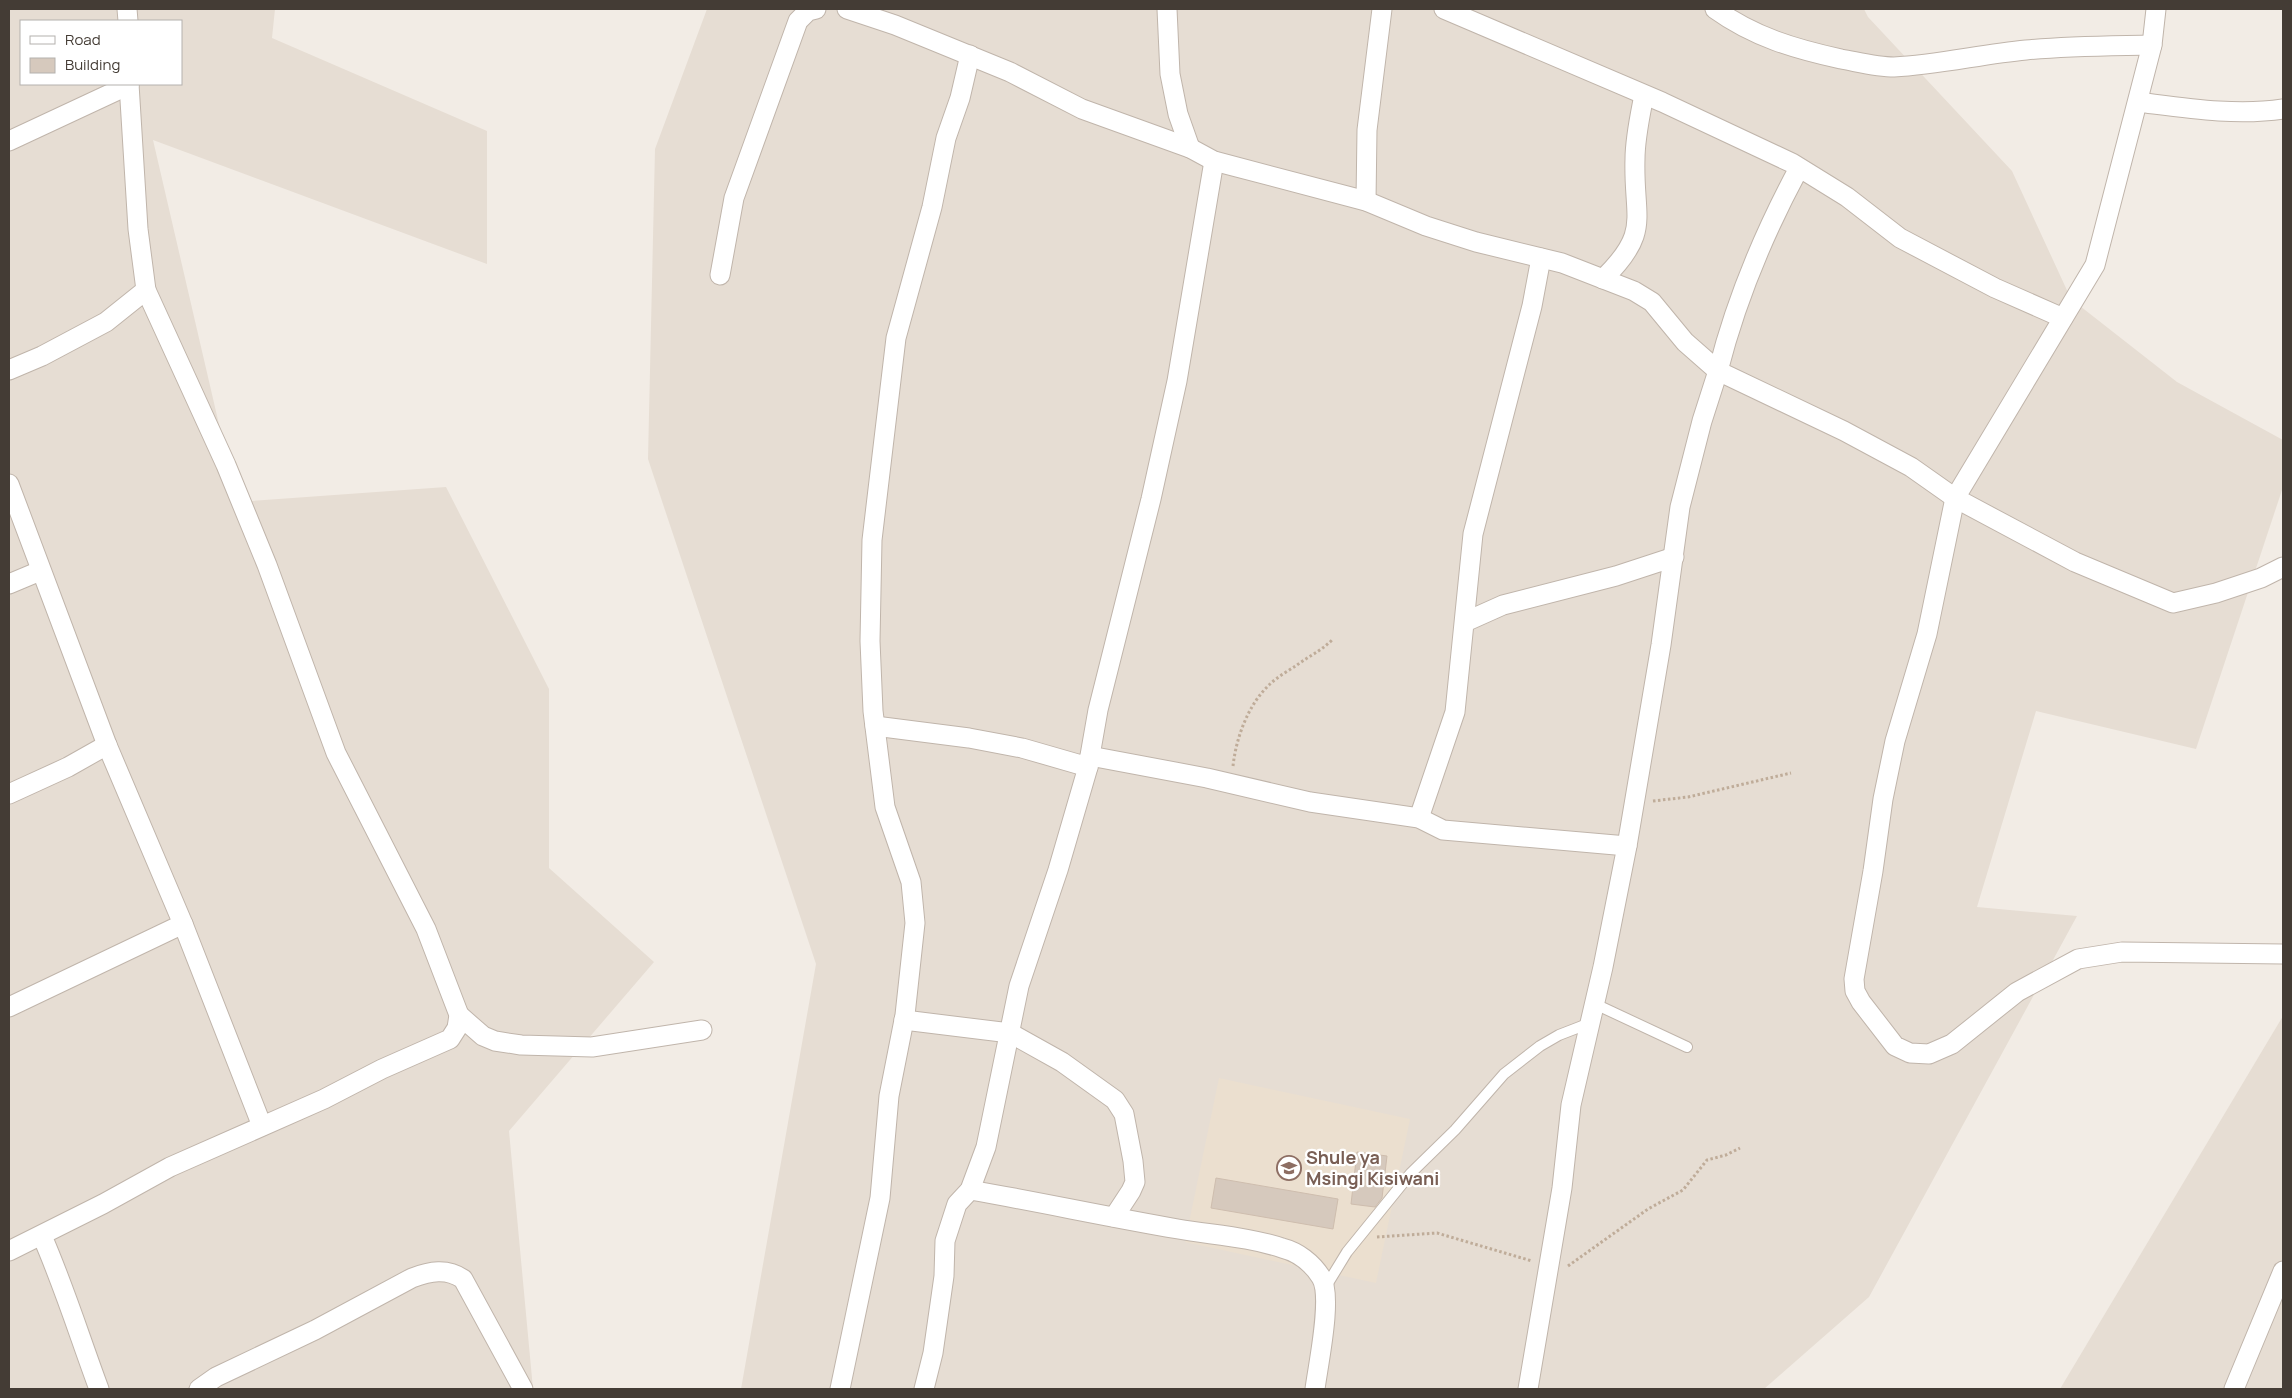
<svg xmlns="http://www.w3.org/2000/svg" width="2292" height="1398" font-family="Manrope,sans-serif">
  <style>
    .residential { fill: #e6ddd3; fill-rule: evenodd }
    .education { fill: #ebdfcf }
    .building { fill: #d6c9bd; stroke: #cebdae }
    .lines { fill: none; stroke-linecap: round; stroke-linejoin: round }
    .service-casing { stroke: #c0b5ab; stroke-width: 12 }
    .minor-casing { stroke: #c0b5ab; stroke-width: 21 }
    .path { stroke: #bfac99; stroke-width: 3; stroke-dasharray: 2.5 2.5; stroke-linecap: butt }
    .service { stroke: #fff; stroke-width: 10 }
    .minor { stroke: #fff; stroke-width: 19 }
    .labels { text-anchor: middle; stroke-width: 4.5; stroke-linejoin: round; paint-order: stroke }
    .education-label { font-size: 18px; font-weight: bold; fill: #785e54; stroke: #fff; text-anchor: start }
  </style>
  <rect width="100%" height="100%" fill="#f2ece5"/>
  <g class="residential">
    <path d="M9 9H275L272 38 487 131V264L153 140 237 502 446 487 549 689V868L654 962 509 1131 533 1389H9ZM21 21H181V84H21Z"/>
    <polygon points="707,9 1864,9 1868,17 2012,171 2071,299 2177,382 2283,440 2283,487 2196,749 2036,711 1977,907 2077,916 1869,1297 1764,1389 741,1389 816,964 648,459 655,149"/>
    <polygon points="2283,1016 2283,1389 2060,1389"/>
  </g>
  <polygon class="education" points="1219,1078 1410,1119 1376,1283 1185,1242"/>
  <g class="building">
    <polygon points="1357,1152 1387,1156 1382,1198 1375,1207 1351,1204"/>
    <polygon points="1216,1178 1338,1199 1333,1229 1211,1208"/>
  </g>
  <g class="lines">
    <defs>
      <g id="service">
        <polyline points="1595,1004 1687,1047"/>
        <polyline points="1325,1288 1347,1252 1411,1173 1455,1130 1504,1074 1540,1046 1559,1035 1590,1023"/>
      </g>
      <g id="minor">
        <polyline points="127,9 128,21"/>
        <polyline points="847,9 895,25 1010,72 1082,109 1190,148 1214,161 1366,201 1426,226 1476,242 1562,263 1634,291 1652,302 1685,342 1718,371 1702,421 1680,507 1661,645 1627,846 1603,967 1571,1105 1562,1188 1528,1389"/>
        <polyline points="1167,9 1170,74 1178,114 1190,148"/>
        <polyline points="1444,9 1662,102 1792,163 1847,197 1900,238 1995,288 2063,318"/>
        <path d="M1715 9C1754 37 1795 49 1841 59 1858 62 1877 67 1894 67 1938 65 1982 54 2026 50 2068 46 2110 46 2152 45"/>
        <polyline points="2156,9 2152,45 2095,265 1955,498 1927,634 1895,741 1883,799 1873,871 1854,979 1855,991 1861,1002 1895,1046 1910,1053 1929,1054 1952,1044 2017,992 2078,959 2122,952 2283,954"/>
        <path d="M2138 102C2186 108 2235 116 2283 109"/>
        <polyline points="9,141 129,85"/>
        <path d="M1799 168C1764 233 1736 300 1718 371L1844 431 1911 467 1955 498 2075 562 2173 603 2216 593 2261 578 2283 567"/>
        <polyline points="1366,201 1367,130 1382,9"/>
        <polyline points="720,275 734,198 798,21 808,11 816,9"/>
        <path d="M1603 279C1652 231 1633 219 1635 159 1635 138 1640 116 1644 95"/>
        <polyline points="9,370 42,356 106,322 146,290"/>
        <polyline points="9,484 107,745 183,924 262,1126"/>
        <polyline points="9,584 40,571"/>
        <polyline points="1465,622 1503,605 1616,576 1674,557"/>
        <polyline points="875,726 969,738 1022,748 1088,767"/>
        <polyline points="1090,756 1207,778 1310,802 1419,818 1443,830 1627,846"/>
        <polyline points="9,794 68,767 107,745"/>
        <polyline points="1419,818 1455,712 1473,534 1532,306 1541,258"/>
        <polyline points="9,1007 183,924"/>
        <polyline points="459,1015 483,1036 495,1041 521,1045 592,1047 702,1030"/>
        <polyline points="904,1020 1010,1033 1062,1062 1115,1100 1124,1114 1133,1161 1135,1182 1131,1191 1114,1217"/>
        <path d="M970 1190C1039 1202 1108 1217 1178 1229 1213 1235 1249 1237 1282 1248 1298 1252 1312 1263 1321 1277 1333 1296 1318 1365 1315 1389"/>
        <path d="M42 1236C64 1286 80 1338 99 1389"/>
        <polyline points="9,1251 103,1204 170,1167 324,1099 382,1069 450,1039 457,1028 459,1015 426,929 336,753 267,565 226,465 146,290 138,229 129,84"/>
        <path d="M199 1389 216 1377 315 1330 412 1278C430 1271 447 1268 463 1279L523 1389"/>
        <polyline points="840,1389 880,1198 889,1096 905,1015 915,923 911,882 885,807 873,711 870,641 872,540 896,338 932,207 946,138 960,98 970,55"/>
        <polyline points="924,1389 933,1353 944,1276 945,1241 957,1204 970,1190 986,1147 1019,986 1058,870 1088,767 1098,710 1151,499 1177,381 1214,161"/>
        <polyline points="2234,1389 2283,1271"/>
      </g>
    </defs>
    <use href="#service" class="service-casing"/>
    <use href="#minor" class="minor-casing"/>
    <g class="path">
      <path d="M1233 766C1236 738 1248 705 1269 685 1277 677 1288 671 1297 665 1309 656 1321 651 1332 640"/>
      <polyline points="1653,801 1688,797 1791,773"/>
      <polyline points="1377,1237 1437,1233 1532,1261"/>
      <polyline points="1568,1266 1648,1209 1683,1190 1707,1160 1726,1155 1740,1148"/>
    </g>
    <use href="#service" class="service"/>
    <use href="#minor" class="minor"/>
  </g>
  <defs>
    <symbol id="school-ring" viewBox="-11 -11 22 22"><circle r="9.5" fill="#fff" stroke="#8d6e63" stroke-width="1.5"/><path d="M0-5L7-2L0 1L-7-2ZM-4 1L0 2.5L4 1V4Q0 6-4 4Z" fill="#8d6e63"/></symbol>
  </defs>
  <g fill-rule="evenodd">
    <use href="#school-ring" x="1275" y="1154" width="28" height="28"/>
  </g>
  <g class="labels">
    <g class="education-label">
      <text x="1306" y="1164">Shule ya<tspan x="1306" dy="21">Msingi Kisiwani</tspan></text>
    </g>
  </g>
  <rect width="2292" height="1398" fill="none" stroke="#443c35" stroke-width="20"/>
  <rect x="20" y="20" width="162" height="65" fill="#ffffff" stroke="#b4b1ae"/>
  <rect x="30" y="36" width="25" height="8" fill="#ffffff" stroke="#b4b1ae"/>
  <text x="65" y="45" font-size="15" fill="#443c35">Road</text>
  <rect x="30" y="58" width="25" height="15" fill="#d6c9bd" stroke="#b4b1ae"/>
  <text x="65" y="70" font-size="15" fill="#443c35">Building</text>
</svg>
